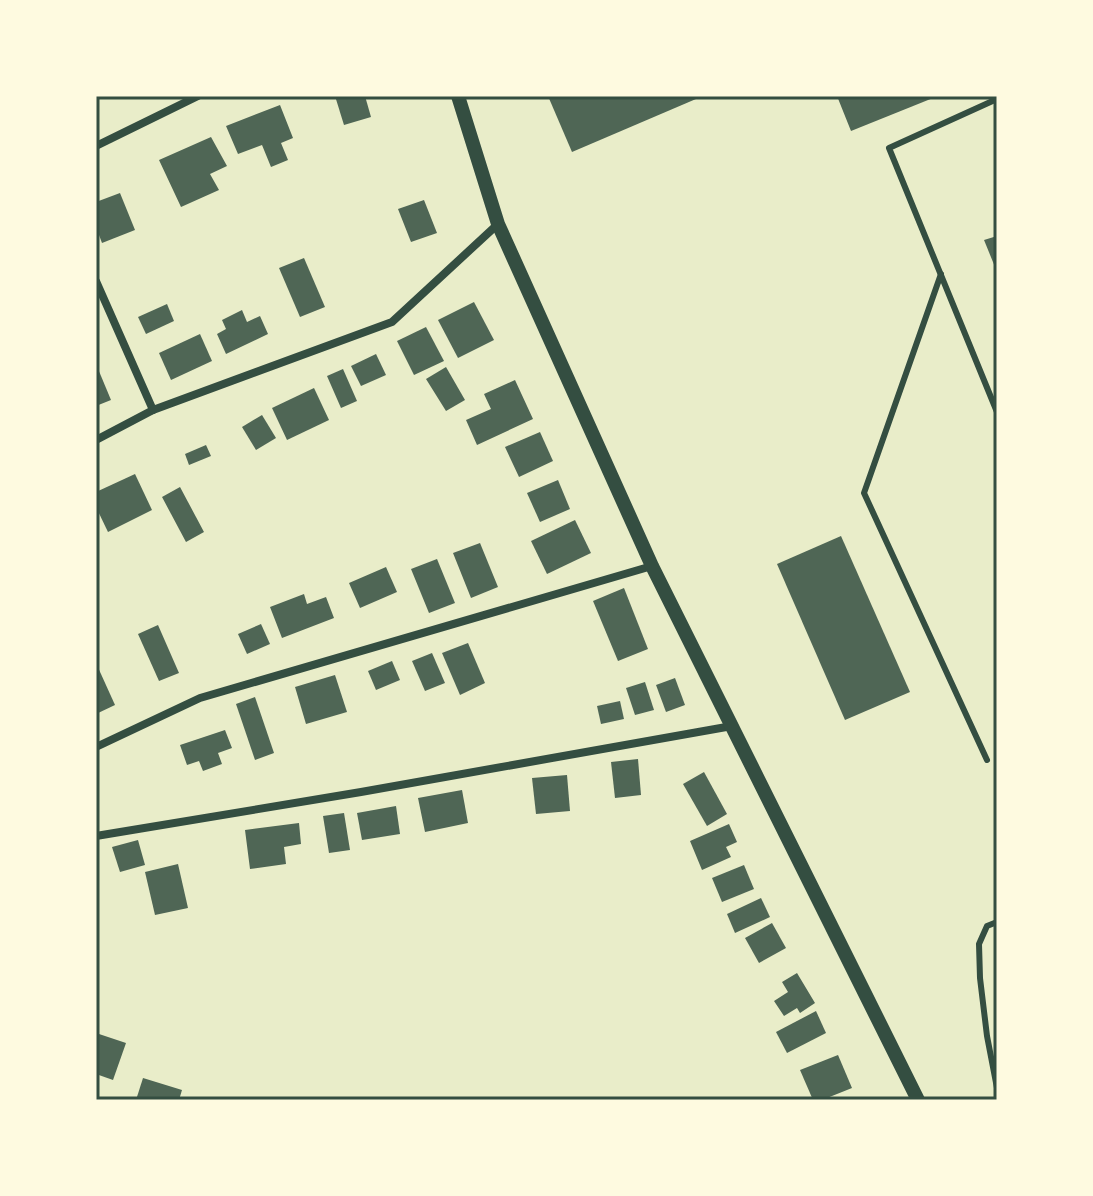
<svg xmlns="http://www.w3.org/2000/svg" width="1093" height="1196" font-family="'IBM Plex Sans',sans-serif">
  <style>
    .building { fill: #4f6655 }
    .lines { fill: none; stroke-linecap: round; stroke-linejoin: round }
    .service { stroke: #344e41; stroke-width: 6 }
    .minor { stroke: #344e41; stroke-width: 8 }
    .tertiary { stroke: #344e41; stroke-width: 14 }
    .neatline { fill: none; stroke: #344e41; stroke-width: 3 }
  </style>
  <rect width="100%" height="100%" fill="#e9edc9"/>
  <g class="building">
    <polygon points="335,96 365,96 371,117 344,125"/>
    <polygon points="548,96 703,96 572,152"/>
    <polygon points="837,96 938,96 851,131"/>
    <polygon points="280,105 293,138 281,143 288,160 271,167 262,145 238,154 226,126"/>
    <polygon points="211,137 227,166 210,174 219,190 181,207 159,160"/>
    <polygon points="120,193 135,230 102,243 96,227 96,202"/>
    <polygon points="424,200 437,233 411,242 398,209"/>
    <polygon points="997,236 997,272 984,240"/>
    <polygon points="304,258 325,307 300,317 279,268"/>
    <polygon points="474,302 494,340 458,358 438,320"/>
    <polygon points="167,304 174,321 146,334 138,317"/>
    <polygon points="242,310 247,322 260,316 268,334 226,354 217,334 226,329 222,320"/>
    <polygon points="426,327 444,361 414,375 397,341"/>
    <polygon points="200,334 212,361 171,380 159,353"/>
    <polygon points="376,354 386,375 361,386 351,366"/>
    <polygon points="96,364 111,400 96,406"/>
    <polygon points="446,367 465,400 446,411 426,379"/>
    <polygon points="343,369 357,401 341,408 327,376"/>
    <polygon points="515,380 533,419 477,445 466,420 491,409 484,394"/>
    <polygon points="314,388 329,420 287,440 272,408"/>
    <polygon points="262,415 276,438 256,450 242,427"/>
    <polygon points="540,432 553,461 519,477 505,447"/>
    <polygon points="206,445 211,456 189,465 185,454"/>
    <polygon points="135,474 152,510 108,532 96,507 96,492"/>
    <polygon points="558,480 570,509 540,522 527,493"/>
    <polygon points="180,487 204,532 186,542 162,497"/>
    <polygon points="575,520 591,553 547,574 531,541"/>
    <polygon points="841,536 910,692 845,720 777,564"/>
    <polygon points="480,543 498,587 471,598 453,553"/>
    <polygon points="437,559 455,603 429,613 411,569"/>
    <polygon points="386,567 397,592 360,608 349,583"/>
    <polygon points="624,588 648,649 618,661 593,601"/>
    <polygon points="304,594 307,604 326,597 334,618 282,638 270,607"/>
    <polygon points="261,624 270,644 247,654 238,634"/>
    <polygon points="158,625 179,673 159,681 138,634"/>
    <polygon points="468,643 485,683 460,695 442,653"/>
    <polygon points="432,653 445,683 425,691 412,661"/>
    <polygon points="392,661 400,680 376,690 368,671"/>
    <polygon points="96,663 115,705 96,714"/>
    <polygon points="335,675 347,712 306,724 295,687"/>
    <polygon points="675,678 685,705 666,712 656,685"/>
    <polygon points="645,682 654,710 635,715 626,688"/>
    <polygon points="255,697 274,753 255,760 236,704"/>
    <polygon points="620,701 624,719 601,724 597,706"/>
    <polygon points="225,730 232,748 218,753 222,764 203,771 199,761 187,765 180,745"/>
    <polygon points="638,759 641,795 615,798 611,762"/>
    <polygon points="704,772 727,814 707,826 683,784"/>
    <polygon points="567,775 570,811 536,814 532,778"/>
    <polygon points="462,790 468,823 425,832 418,798"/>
    <polygon points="396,806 400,834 362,840 357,813"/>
    <polygon points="344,813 350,850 329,853 323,816"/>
    <polygon points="299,823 301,844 284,847 286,864 250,869 245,830"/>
    <polygon points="729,824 737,842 726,847 731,857 702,870 690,841"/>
    <polygon points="138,840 145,865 120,872 112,847"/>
    <polygon points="178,864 188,908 155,915 145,872"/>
    <polygon points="744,865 754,889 722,902 712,878"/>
    <polygon points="761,898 770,917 735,933 727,914"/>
    <polygon points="772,923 786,948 759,963 745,938"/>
    <polygon points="797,973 815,1003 800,1013 797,1008 784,1016 774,1001 788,992 782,982"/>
    <polygon points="816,1011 826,1033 787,1053 776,1032"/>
    <polygon points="96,1033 126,1043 113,1080 96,1074"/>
    <polygon points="838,1055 852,1088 822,1100 813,1100 800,1070"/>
    <polygon points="143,1078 182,1090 179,1100 136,1100"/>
  </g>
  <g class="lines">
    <g class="service">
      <polyline points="997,99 889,148 997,412"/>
      <polyline points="941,274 864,493 987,760"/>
      <polyline points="997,922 987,926 979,944 980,978 987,1036 997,1088"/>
    </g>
    <g class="minor">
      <polyline points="96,146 198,96"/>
      <polyline points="96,281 153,410"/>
      <polyline points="96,440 153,410 392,322 498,224"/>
      <polyline points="96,747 200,698 652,566"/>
      <polyline points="96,836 361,792 732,726"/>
    </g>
    <polyline class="tertiary" points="458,96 498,224 652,566 918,1100"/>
  </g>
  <rect width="1093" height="1196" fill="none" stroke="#fefae0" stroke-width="196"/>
  <rect x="98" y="98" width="897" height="1000" class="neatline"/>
</svg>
